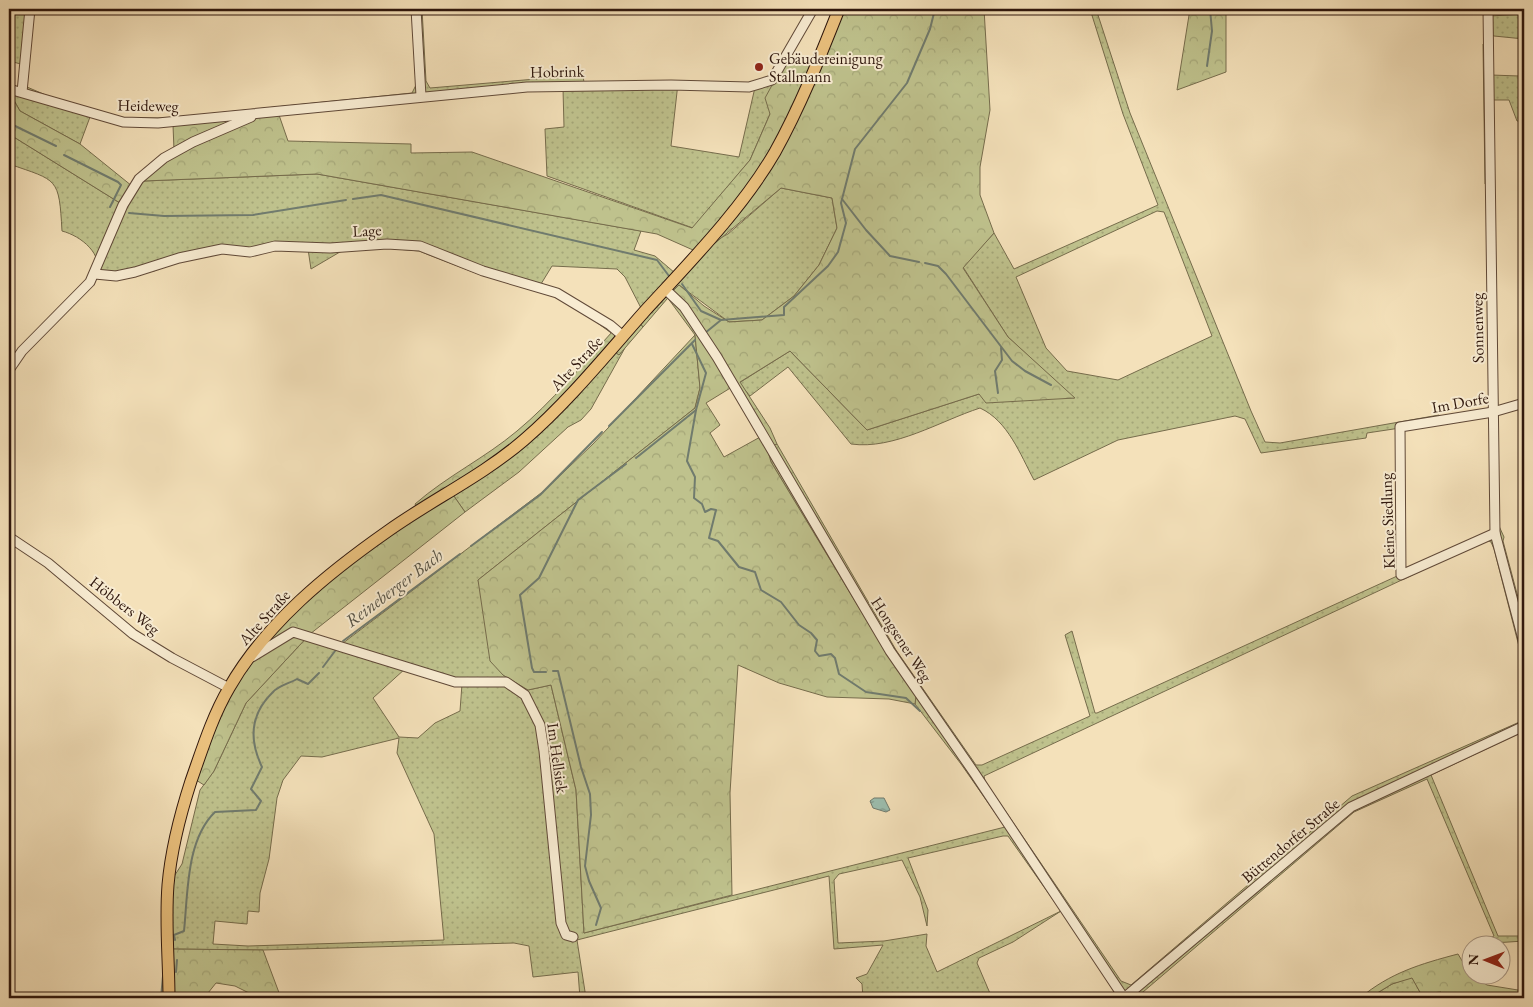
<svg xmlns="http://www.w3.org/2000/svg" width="1533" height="1007" font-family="'EB Garamond',serif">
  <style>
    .grass { fill: url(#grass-dots); stroke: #766c4c; fill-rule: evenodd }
    .forest { fill: url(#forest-crowns); stroke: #766c4c; fill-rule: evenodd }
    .water { fill: url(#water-ripples); stroke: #707b6e }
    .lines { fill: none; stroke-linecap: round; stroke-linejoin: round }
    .stream { stroke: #707b6e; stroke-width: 2 }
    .minor-casing { stroke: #604938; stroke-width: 11 }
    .major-casing { stroke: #2e160c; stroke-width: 13 }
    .minor { stroke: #f8ecd2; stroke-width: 9 }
    .major { stroke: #eac07d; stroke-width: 11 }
    .poi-dot { fill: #8f2418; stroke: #f8ecd2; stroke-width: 2 }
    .labels { text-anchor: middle; stroke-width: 4; stroke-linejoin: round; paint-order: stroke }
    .poi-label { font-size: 16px; fill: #2e160c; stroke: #f8ecd2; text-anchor: start }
    .street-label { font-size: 16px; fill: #2e160c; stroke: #f8ecd2 }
    .water-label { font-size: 18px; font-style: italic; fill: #545145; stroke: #f8ecd2 }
  </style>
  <defs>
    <pattern id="grass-dots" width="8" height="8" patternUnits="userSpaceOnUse" patternTransform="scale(1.25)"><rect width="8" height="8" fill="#bfc28d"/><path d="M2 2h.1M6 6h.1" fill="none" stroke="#a4a678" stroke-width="1.8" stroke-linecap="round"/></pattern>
    <pattern id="forest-crowns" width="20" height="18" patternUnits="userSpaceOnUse" patternTransform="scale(1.25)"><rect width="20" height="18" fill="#bfc28d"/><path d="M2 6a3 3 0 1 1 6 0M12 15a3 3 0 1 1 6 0" fill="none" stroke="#a4a678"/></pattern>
    <pattern id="water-ripples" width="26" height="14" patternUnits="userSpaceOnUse" patternTransform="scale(1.25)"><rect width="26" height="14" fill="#9cbeaf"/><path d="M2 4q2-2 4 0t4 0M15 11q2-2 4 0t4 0" fill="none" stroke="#80998d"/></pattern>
  </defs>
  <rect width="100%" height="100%" fill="#f4e1ba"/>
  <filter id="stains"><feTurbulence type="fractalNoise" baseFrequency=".004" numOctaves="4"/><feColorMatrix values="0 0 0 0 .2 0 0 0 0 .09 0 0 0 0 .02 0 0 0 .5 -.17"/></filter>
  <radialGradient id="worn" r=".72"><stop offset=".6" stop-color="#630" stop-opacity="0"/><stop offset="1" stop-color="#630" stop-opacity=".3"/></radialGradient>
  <g class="grass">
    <polygon points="9,9 32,9 27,87 48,96 123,118 168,118 412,93 416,85 412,9 422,9 426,81 430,88 583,75 584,83 678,83 671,146 739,157 756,83 770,77 777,70 770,114 750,160 693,228 547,176 545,129 564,127 563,89 541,89 151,127 90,117 80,144 20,111 10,93 18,89 21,64 9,61"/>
    <path d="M1090 9H1096L1130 113 1251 411 1265 442 1280 443 1439 415 1440 422 1367 433 1366 438 1261 453 1245 419 1235 416 1118 440 1034 480C1020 454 1008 421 980 408 940 421 894 450 851 444L788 367 750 396 739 383 790 351 867 430 979 394 1074 398 1008 337 963 267 994 233 1014 269 1158 205 1123 114ZM1157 211 1164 212 1212 336 1118 380 1067 371 1046 348 1016 277Z"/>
    <polygon points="1524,14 1524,39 1494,36 1491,34 1490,16"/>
    <polygon points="1483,44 1491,44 1491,75 1519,76 1524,50 1524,121 1517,121 1509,100 1491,100 1493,184 1485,184"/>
    <path d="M9 134 120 203 138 178 144 181 317 174 641 231 634 250 655 256 675 273 697 250 728 234 781 188 832 198 837 228 819 265 794 296 762 320 729 322 679 285 643 327 636 319 618 338 569 302 555 295 481 275 419 251 386 248 345 249 311 269 308 249 233 251 182 259 154 271 117 279 97 276C104 254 81 236 62 231 59 177 58 181 9 164ZM552 266 617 269 625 277 641 308 621 330 541 284Z"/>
    <path d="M695 335 700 388 695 408 478 580 503 675 528 690 551 685 576 790 584 933 1005 827 961 764 915 704 916 696 887 654 771 462 767 448 777 444 896 650 976 765H982L1090 716 1065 635 1072 631 1095 713H1097L1395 577 1499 526 1504 537 1503 541 1524 620V666L1494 549 1491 542 1487 540 984 776 985 781 1121 981 1131 985 1352 796 1524 720V743L1520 733 1431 775 1498 936H1524V941L1478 944 1494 936 1427 779 1354 812 1136 998H1114V991L1061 911 1013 942 979 958 977 963 992 998H863L862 984 856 978 867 974 883 945 834 949 829 876 577 940 586 998H580L578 972 533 977 529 946 514 943 263 950 165 949 173 878 182 864 200 790 214 771 246 703 310 634 343 643 545 490 593 444ZM406 668 462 684 460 711 435 723 418 738 399 737 373 698ZM399 738 397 753 434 834 444 940 248 946 213 944 215 921 247 924 248 911 259 912 260 893 269 859 277 798 283 780 301 756 322 757ZM1003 836H1008L1061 911 937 972 926 946 927 934 884 941 838 943 834 880 839 874 902 860 920 897 927 926 928 910 908 858Z"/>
    <polygon points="608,346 619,355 626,346 591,409 581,420 568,427 519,472 465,512 449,489 498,456"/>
    <polygon points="1412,977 1421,994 1407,998 1369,998 1392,984"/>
  </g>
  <g class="forest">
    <path d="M840 9H984L990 110 980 167V195L994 233 963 268 1008 337 1075 398 986 403 979 394 867 430 790 351 740 382 770 428 777 444 767 448 771 462 887 654 916 696 915 704 889 699 827 697 779 683 738 665 730 793 732 895 584 933 576 790 551 685 528 690 503 675 490 661 478 580 695 408 700 388 695 335 667 297 679 285 704 306 729 322 762 320 794 296 819 265 837 228 832 198 781 188 702 254 657 234 317 174 144 181 138 178 174 150 173 125 279 115 288 141 411 144V153L472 152 692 228 750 160 770 114 765 98 788 56 817 67ZM732 387 762 436 724 457 710 433 720 425 706 403Z"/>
    <polygon points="1190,9 1226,9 1226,72 1177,90"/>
    <polygon points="9,92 20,111 80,144 132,186 120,203 9,134"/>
    <path d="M636 319 643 327 619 355 608 347 523 438 449 489 465 512 310 634 246 703 214 771 204 785 196 780 218 717 250 663 300 604 419 512 415 504C447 476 485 458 517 431 552 402 582 365 612 332L618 338Z"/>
    <polygon points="172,949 263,950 281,998 259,998 235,986 216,983 204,998 173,998"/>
    <path d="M1458 954 1470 974 1487 985 1524 991V998H1445L1441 992 1421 994 1412 978 1392 984 1369 998H1360C1390 973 1420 964 1458 954Z"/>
  </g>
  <polygon class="water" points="874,798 884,798 890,810 886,812 873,808 870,801"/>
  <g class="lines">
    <g class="stream">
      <polyline points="1207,66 1212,31 1210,9"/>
      <polyline points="9,123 56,146"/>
      <polyline points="64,155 118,182 121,185 110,207"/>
      <polyline points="353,199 381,195 657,260 669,276"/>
      <polyline points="842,199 866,230 890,256 919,262"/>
      <polyline points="129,213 164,216 253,215 346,200"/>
      <polyline points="925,263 938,266 946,274 1012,361 1025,371 1051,385"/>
      <polyline points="682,284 701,311 721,320"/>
      <polyline points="705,333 721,320 784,315 784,307 828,266 838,252 846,223 841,203 855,149 907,83 930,29 935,9"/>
      <polyline points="998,393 995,371 1002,360 1001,348"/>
      <polyline points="696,410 687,461 695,477 694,498 702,504 705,512 711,509 716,510 709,538 718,541 739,567 755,572 761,590 781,602 799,625 811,633 817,640 815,651 819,656 831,654 835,658 839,674 866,692 906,698 920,711"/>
      <polyline points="609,426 695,340"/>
      <polyline points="636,458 696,410 706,373 692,344"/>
      <polyline points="471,546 540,495 602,432"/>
      <polyline points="343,641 460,554"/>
      <polyline points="323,667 335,651"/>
      <polyline points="553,671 558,671 581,767 590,794 591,815 585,866 589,881 601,908 596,925"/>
      <polyline points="546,672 534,672 532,668 520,595 539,578 578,500 626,464"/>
      <path d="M175 940 174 935 184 931C188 893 186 840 215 812L256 810 261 801 251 789 262 767C249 740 250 714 273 692 278 686 290 683 297 679L308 684 319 673"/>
      <polyline points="176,972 177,960"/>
      <polyline points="161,998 163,976"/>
    </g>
    <defs>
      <g id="minor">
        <polyline points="416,9 421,96"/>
        <polyline points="1488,9 1495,533 1524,643"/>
        <polyline points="9,89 123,122 158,123 527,87 671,85 749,87 772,80 813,9"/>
        <polyline points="22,92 30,9"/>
        <polyline points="95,274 116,276 135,272 179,258 222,249 250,252 275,246 330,248 387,244 420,246 483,271 557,293 610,325 623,336"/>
        <polyline points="665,289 684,307 717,357 890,651 975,774 1124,998"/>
        <polyline points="9,370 22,351 90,282 123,205 139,179 164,158 193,142 251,117"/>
        <polyline points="1495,533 1401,575 1400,427 1493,412 1524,403"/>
        <polyline points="9,537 48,563 133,634 172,658 229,688"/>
        <polyline points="252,657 293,632 455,682 506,682 525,695 540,725 544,751 561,923 566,935 573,937"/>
        <polyline points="1124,998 1351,807 1524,726"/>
      </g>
      <path id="major" d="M169 998C169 961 165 923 168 885 171 850 180 815 191 781 202 750 212 717 229 688 266 623 328 573 388 531 433 499 482 476 524 440 568 402 606 355 644 312 689 263 742 209 775 152 800 107 820 57 839 9"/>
    </defs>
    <use href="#minor" class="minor-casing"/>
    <use href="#major" class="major-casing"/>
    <use href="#minor" class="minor"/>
    <use href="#major" class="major"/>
  </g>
  <circle class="poi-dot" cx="759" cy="67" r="5"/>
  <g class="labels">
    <g class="poi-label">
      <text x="769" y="64">Gebäudereinigung<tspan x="769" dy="18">Stallmann</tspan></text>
    </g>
    <g class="street-label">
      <text transform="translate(557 71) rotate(-1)" y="6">Hobrink</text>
      <text transform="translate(148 105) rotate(1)" y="6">Heideweg</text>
      <text transform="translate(367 230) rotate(-3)" y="6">Lage</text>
      <text transform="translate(1477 328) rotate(-91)" y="6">Sonnenweg</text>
      <text transform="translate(576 363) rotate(-47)" y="6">Alte Straße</text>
      <text transform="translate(1460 402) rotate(-10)" y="6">Im Dorfe</text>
      <text transform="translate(1387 521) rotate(-92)" y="6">Kleine Siedlung</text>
      <text transform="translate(125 605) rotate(38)" y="6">Höbbers Weg</text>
      <text transform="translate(264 617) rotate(-48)" y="6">Alte Straße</text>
      <text transform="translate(902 639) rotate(57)" y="6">Hongsener Weg</text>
      <text transform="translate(558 758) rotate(82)" y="6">Im Hellsiek</text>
      <text transform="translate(1290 840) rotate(-40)" y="6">Büttendorfer Straße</text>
    </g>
    <g class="water-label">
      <text transform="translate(394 588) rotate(-37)" y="6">Reineberger Bach</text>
    </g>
  </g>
  <rect width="1533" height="1007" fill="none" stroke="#f4e1ba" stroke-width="30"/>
  <rect x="10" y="10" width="1513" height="987" fill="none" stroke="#2e160c" stroke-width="2.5"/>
  <rect x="15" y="15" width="1503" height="977" fill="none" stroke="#2e160c"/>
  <g transform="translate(1486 960) rotate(271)"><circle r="24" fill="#f8ecd2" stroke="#a79683"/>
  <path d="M0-4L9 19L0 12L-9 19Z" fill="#8f2418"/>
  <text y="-8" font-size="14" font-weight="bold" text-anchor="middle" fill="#2e160c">N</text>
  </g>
  <rect width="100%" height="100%" filter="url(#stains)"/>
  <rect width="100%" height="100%" fill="url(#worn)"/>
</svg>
